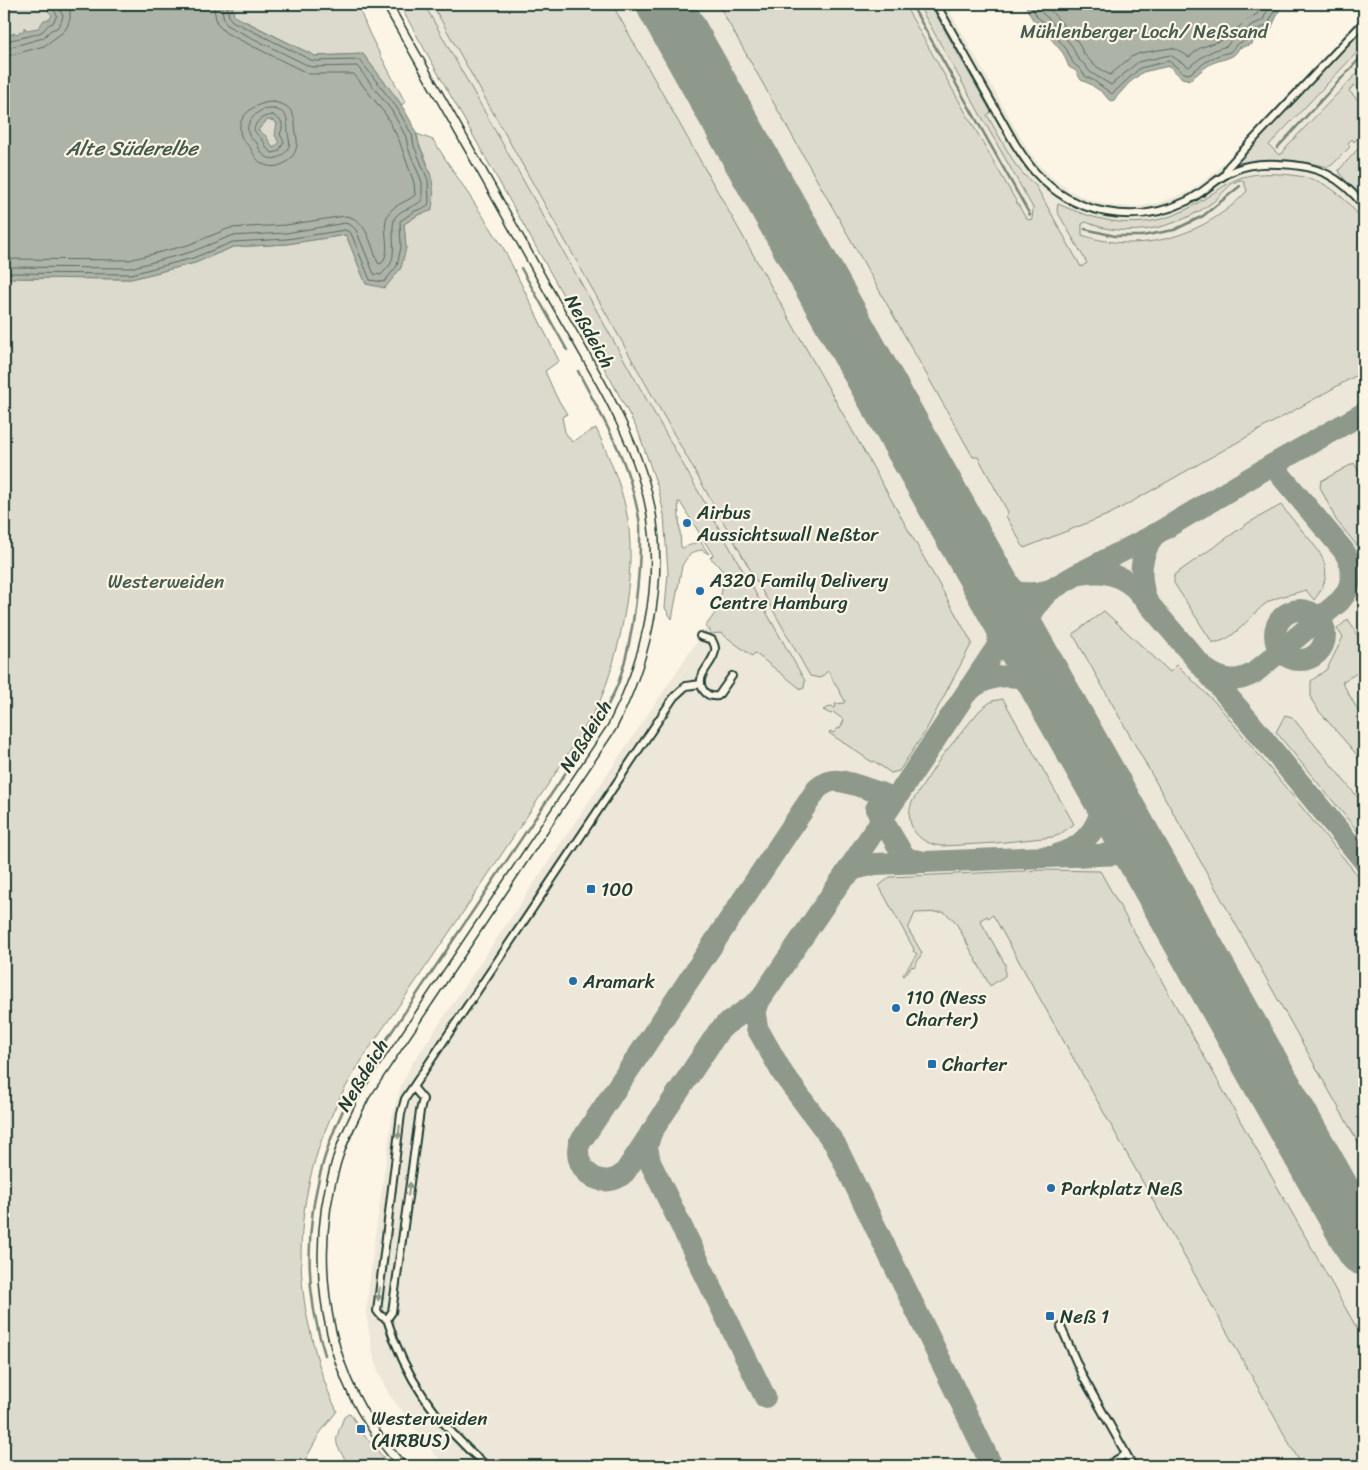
<svg xmlns="http://www.w3.org/2000/svg" width="1368" height="1470" font-family="Sriracha,sans-serif">
  <style>
    .built { fill: #ece7d8 }
    .green { fill: #dcdacc; stroke: #7e8c80; fill-rule: evenodd }
    .water { fill: #aeb3a7; stroke: #758479; fill-rule: evenodd }
    .lines { fill: none; stroke-linecap: round; stroke-linejoin: round }
    .shore { stroke: #586c62; stroke-width: 1 }
    .stream { stroke: #758479; stroke-width: 2.5 }
    .taxiway { stroke: #8e998c; stroke-width: 22 }
    .runway { stroke: #8e998c; stroke-width: 55 }
    .minor-casing { stroke: #1f3d34; stroke-width: 10 }
    .tertiary-casing { stroke: #1f3d34; stroke-width: 11 }
    .minor { stroke: #fcf5e5; stroke-width: 6 }
    .tertiary { stroke: #fcf5e5; stroke-width: 8 }
    .oneway { fill: #8e998c }
    .poi-dot { fill: #1f6fb2; stroke: #fcf5e5; stroke-width: 2 }
    .labels { text-anchor: middle; stroke-width: 4.5; stroke-linejoin: round; paint-order: stroke }
    .park-label { font-size: 19px; fill: #455c52; stroke: #fcf5e5 }
    .street-label { font-size: 19px; fill: #1f3d34; stroke: #fcf5e5 }
    .poi-label { font-size: 19px; fill: #1f3d34; stroke: #fcf5e5; text-anchor: start }
    .water-label { font-size: 20px; font-style: italic; fill: #435a51; stroke: #fcf5e5 }
  </style>
  <rect width="100%" height="100%" fill="#fcf5e5"/>
  <filter id="ink" filterUnits="userSpaceOnUse"><feTurbulence type="fractalNoise" baseFrequency=".02" numOctaves="2"/><feDisplacementMap in="SourceGraphic" scale="10" xChannelSelector="R" yChannelSelector="G"/><feConvolveMatrix kernelMatrix="1 2 1 2 8 2 1 2 1" color-interpolation-filters="sRGB"/></filter>
  <g filter="url(#ink)">
    <polygon class="built" points="419,4 946,4 1026,147 1040,166 1055,180 1072,192 1093,201 1115,206 1136,207 1158,203 1191,191 1213,174 1246,140 1253,147 1364,29 1364,1466 448,1466 435,1455 388,1393 378,1371 372,1350 366,1312 374,1243 392,1118 401,1086 410,1067 741,576"/>
    <g class="green">
      <polygon points="4,4 357,4 370,35 405,102 402,105 363,54 315,56 243,20 4,109"/>
      <path d="M399 4H424L805 681 804 688 801 689 755 653 752 656 721 633 710 634V630L705 627 718 609 725 574 714 561 710 558 713 555 680 502H678L681 547 683 548 700 541 709 554 702 550C692 551 687 556 682 566L672 619 665 608 668 573 664 515 659 491 638 431 612 382Z"/>
      <polygon points="432,4 612,4 972,643 925,732 899,771 891,773 874,761 872,762 829,733 830,731 834,733 838,728 840,729 844,720 833,712 831,714 823,710 832,706 834,708 836,707 835,704 844,703 845,701 828,671 820,678 810,676"/>
      <path d="M718 4H904L1024 215 1028 220 1032 219 1033 208 918 4H930L991 112 987 115 1015 164 1024 175 1036 186 1081 267 1087 263 1057 211 1058 204C1093 219 1127 229 1165 218 1193 210 1207 195 1231 182 1245 174 1263 173 1279 174 1322 176 1338 189 1364 222V371L1110 514 1024 548 1006 516 1008 512 978 457H973ZM1240 180 1244 182 1247 191C1205 236 1141 255 1082 235V224L1086 222C1127 240 1179 228 1213 202 1223 194 1229 183 1240 180Z"/>
      <path d="M1364 27V45L1269 145 1279 155 1283 153 1286 147 1363 67 1364 88 1360 90 1354 85 1349 91 1364 106V131L1354 142 1352 139 1348 143 1350 147 1332 165 1327 167C1296 159 1268 157 1236 164Z"/>
      <polygon points="267,120 272,120 277,123 279,143 276,147 273,148 258,130"/>
      <path d="M417 134 433 140 503 247 559 361 545 371 556 396 567 414 562 417 565 432 572 442 596 428C608 455 620 481 626 510 638 564 622 645 602 696 598 706 592 716 586 725 571 750 555 774 539 798 502 854 465 910 427 965 403 1001 376 1036 354 1073 306 1151 288 1245 311 1334 317 1360 325 1387 337 1411L320 1433 302 1466H4V230L13 278 131 279 195 263 233 247 287 244 346 235 366 284 406 248 404 224 418 215 432 210 427 162 419 144Z"/>
      <path d="M1364 142V198C1358 191 1340 178 1339 170Z"/>
      <polygon points="1354,463 1364,482 1364,554 1336,520 1320,487 1321,481"/>
      <path d="M1281 505C1289 515 1297 525 1306 535 1325 557 1335 574 1314 600L1306 590C1294 594 1278 596 1268 602 1252 612 1232 645 1212 642L1174 583V575L1248 523Z"/>
      <polygon points="1104,611 1170,672 1177,665 1217,704 1364,883 1364,1153 1073,634"/>
      <polygon points="1348,619 1364,647 1364,669 1342,682 1364,721 1364,763 1318,710 1311,699 1311,681 1327,669 1343,637 1337,629"/>
      <path d="M1003 699 1074 824 1059 835 1052 837 996 843 943 846C919 845 903 825 912 802L942 756 980 710 992 701Z"/>
      <polygon points="1285,715 1292,717 1364,805 1364,839 1276,732"/>
      <polygon points="1044,870 1100,871 1364,1341 1364,1466 1302,1466 993,915 988,918 987,916 980,920 1005,964 1005,976 990,986 955,921 944,912 915,913 908,929 922,953 914,967 912,966 904,976 903,975 917,954 913,951 914,949 879,886 890,877"/>
      <path d="M350 1413 363 1434 391 1466H349C334 1440 333 1446 344 1417Z"/>
    </g>
    <g class="water">
      <path d="M22 4H232L234 16 315 56 363 54C381 79 405 104 416 133 418 138 418 143 420 148 429 168 438 188 431 211L418 215 404 224 406 248 401 268 385 288 366 284 346 235 287 244 233 247 195 263 131 279 4 278V38L14 33 17 34 21 31H24V27L27 30 38 28 44 20 50 19 52 15 47 10V7C41 4 29 4 22 4ZM267 120H272L277 123 275 135 279 143 273 148 266 136 258 130Z"/>
      <path d="M1026 4H1282L1271 29 1256 35 1252 44 1239 48C1234 61 1219 58 1209 65 1202 69 1197 75 1190 80L1182 78 1169 66 1143 72 1129 83 1113 101 1109 100 1103 93 1090 84 1081 80 1076 71 1069 67 1063 53 1041 27 1033 20 1027 9Z"/>
    </g>
    <g class="lines">
      <g class="shore">
        <path d="M1031 4 1037 17 1045 23 1067 50 1073 63 1079 68 1086 77 1093 80 1112 94 1140 68 1169 61 1184 73 1189 74C1206 63 1208 57 1230 52L1237 44 1249 39 1254 31 1268 25 1277 4"/>
        <path d="M1037 4 1042 13 1049 19 1072 46 1078 59 1084 64 1090 72 1111 85 1138 62 1170 55 1189 67C1201 57 1211 50 1227 46L1232 39 1244 34 1250 26 1263 20 1270 4"/>
        <polyline points="1045,4 1078,42 1084,54 1094,65 1110,75 1131,57 1140,53 1171,48 1178,50 1189,57 1200,48 1222,40 1228,34 1239,27 1246,20 1257,14 1262,4"/>
        <path d="M4 43C8 43 10 39 15 39 20 38 36 35 41 32 47 29 45 25 53 23L57 15 50 4"/>
        <polyline points="4,49 43,38 51,30 57,28 61,22 63,16 57,4"/>
        <polyline points="4,57 44,46 62,33 67,27 70,19 70,11 67,4"/>
        <path d="M274 102C295 106 294 116 296 133 296 137 298 140 297 144 296 160 277 172 263 164 257 161 254 155 251 149 249 145 244 143 242 138 232 117 257 101 274 102Z"/>
        <path d="M274 109C289 113 287 119 288 132 288 139 292 143 287 150 280 161 266 162 260 150 258 147 258 145 257 143 254 140 250 139 249 135 244 125 254 114 262 110 266 109 270 109 274 109Z"/>
        <path d="M273 115 282 122V129L280 134 284 142 279 151 273 153C265 150 267 145 262 140 259 135 256 135 254 129 257 119 263 116 273 115Z"/>
        <path d="M4 259 129 260 188 245 230 228 286 225 345 216C367 218 371 246 378 263L381 264C394 249 379 228 389 213 395 204 407 202 415 195L414 183 399 140 386 115 354 74H309L226 33 217 24 213 4"/>
        <path d="M4 267 130 268 191 252 231 236 286 233 345 223 351 225 356 230 374 274 381 275C384 271 389 267 391 263 397 249 389 224 396 216 403 208 416 207 422 200V182L408 148 406 137 392 111 357 66 311 67 228 26 224 20 221 4"/>
        <polyline points="4,273 131,274 193,258 233,242 287,239 345,230 351,233 370,280 384,282 397,266 401,247 400,221 415,211 427,207 429,202 428,180 414,146 412,135 397,108 360,60 313,61 232,21 229,17 227,4"/>
      </g>
      <g class="stream">
        <polyline points="911,4 1030,215"/>
        <polyline points="1277,148 1364,54"/>
        <polyline points="1085,229 1115,236 1142,236 1174,230 1203,216 1240,186"/>
        <polyline points="521,268 567,350"/>
        <path d="M325 1355C295 1263 310 1161 360 1079L591 735C601 717 612 700 619 681 634 636 641 573 640 526 639 515 636 503 633 492 623 450 598 410 578 371"/>
      </g>
      <g class="taxiway">
        <path d="M984 573C1000 593 1026 597 1050 590 1030 609 1023 627 1030 654"/>
        <path d="M1082 574C1103 570 1119 574 1135 588L1248 720 1364 861"/>
        <path d="M1146 600C1139 576 1139 557 1154 535"/>
        <circle cx="1300" cy="635" r="25"/>
        <polyline points="998,642 1001,616 999,598"/>
        <path d="M1207 670C1222 681 1237 683 1254 673L1340 601C1354 585 1355 569 1344 551L1272 465"/>
        <path d="M969 691C983 677 1007 673 1025 679 1035 683 1044 689 1053 695"/>
        <polyline points="876,809 902,853 908,859 920,861"/>
        <path d="M1059 854C1080 849 1096 831 1101 811 1103 802 1102 792 1103 783"/>
        <polyline points="1151,870 1139,860 1123,854 875,864 854,869 840,882 1025,605 1076,575 1154,535 1272,465 1364,413"/>
        <path d="M840 882 759 1001 725 1025 718 1032 625 1172C605 1193 572 1172 579 1144L817 789C823 784 830 780 838 781 854 782 878 794 896 798"/>
        <polyline points="759,1001 755,1014 757,1028 783,1074 835,1144 992,1466"/>
        <polyline points="651,1132 647,1147 650,1162 765,1397"/>
        <path d="M1332 1190C1342 1203 1349 1201 1364 1198"/>
        <polyline points="1364,1247 1364,1234"/>
      </g>
      <polyline class="runway" points="664,4 1364,1248"/>
      <defs>
        <g id="minor">
          <path d="M936 4 1015 144C1021 153 1027 163 1035 172 1073 215 1136 226 1187 201 1204 193 1217 177 1235 170 1248 164 1265 163 1279 164 1318 165 1340 176 1364 206"/>
          <polyline points="1225,175 1228,167 1237,157 1364,22"/>
          <path d="M700 636 712 640C714 644 716 647 715 651 713 665 693 676 704 691 708 696 713 697 718 696L732 676"/>
          <polyline points="413,1087 423,1099 420,1111 392,1312 387,1319 381,1316 377,1311 401,1114 405,1099 674,697 686,686 701,684"/>
          <path d="M387 1319C405 1379 439 1426 487 1466"/>
          <polyline points="1061,1327 1083,1377 1133,1466"/>
          <polyline points="1106,1466 1126,1454"/>
        </g>
        <path id="tertiary" d="M387 4C442 101 498 199 552 297 590 365 641 441 652 518 663 590 645 663 612 727L365 1096C354 1118 343 1139 336 1163 311 1247 321 1349 370 1424 379 1439 391 1453 402 1466"/>
      </defs>
      <use href="#minor" class="minor-casing"/>
      <use href="#tertiary" class="tertiary-casing"/>
      <use href="#minor" class="minor"/>
      <use href="#tertiary" class="tertiary"/>
    </g>
    <defs><path id="oneway-solid" d="M-6-.8H1V-3.2L6.5 0L1 3.2V.8H-6Z" transform="scale(1.25)"/></defs>
    <g class="oneway">
      <use href="#oneway-solid" transform="translate(399 1132) rotate(97)"/>
      <use href="#oneway-solid" transform="translate(409 1189) rotate(-82)"/>
      <use href="#oneway-solid" transform="translate(379 1294) rotate(97)"/>
    </g>
  </g>
  <g class="poi-dot">
    <circle cx="687" cy="523" r="5"/>
    <circle cx="700" cy="591" r="5"/>
    <rect x="586" y="884" width="10" height="10" rx="2.5"/>
    <circle cx="573" cy="981" r="5"/>
    <circle cx="896" cy="1008" r="5"/>
    <rect x="927" y="1059" width="10" height="10" rx="2.5"/>
    <circle cx="1051" cy="1188" r="5"/>
    <rect x="1045" y="1311" width="10" height="10" rx="2.5"/>
    <rect x="356" y="1424" width="10" height="10" rx="2.5"/>
  </g>
  <g class="labels">
    <g class="park-label">
      <text x="1144" y="38">Mühlenberger Loch/ Neßsand</text>
      <text x="166" y="588">Westerweiden</text>
    </g>
    <g class="street-label">
      <text transform="translate(590 331) rotate(61)" y="7">Neßdeich</text>
      <text transform="translate(585 736) rotate(-58)" y="7">Neßdeich</text>
      <text transform="translate(362 1075) rotate(-59)" y="7">Neßdeich</text>
    </g>
    <g class="poi-label">
      <text x="697" y="519">Airbus<tspan x="697" dy="22">Aussichtswall Neßtor</tspan></text>
      <text x="710" y="587">A320 Family Delivery<tspan x="710" dy="22">Centre Hamburg</tspan></text>
      <text x="601" y="896">100</text>
      <text x="583" y="988">Aramark</text>
      <text x="906" y="1004">110 (Ness<tspan x="906" dy="22">Charter)</tspan></text>
      <text x="942" y="1071">Charter</text>
      <text x="1061" y="1195">Parkplatz Neß</text>
      <text x="1060" y="1323">Neß 1</text>
      <text x="371" y="1425">Westerweiden<tspan x="371" dy="22">(AIRBUS)</tspan></text>
    </g>
    <g class="water-label">
      <text x="132" y="155">Alte Süderelbe</text>
    </g>
  </g>
  <rect width="1368" height="1470" fill="none" stroke="#fcf5e5" stroke-width="20"/>
  <rect x="10" y="10" width="1348" height="1450" fill="none" stroke="#1f3d34" stroke-width="2" filter="url(#ink)"/>
</svg>
